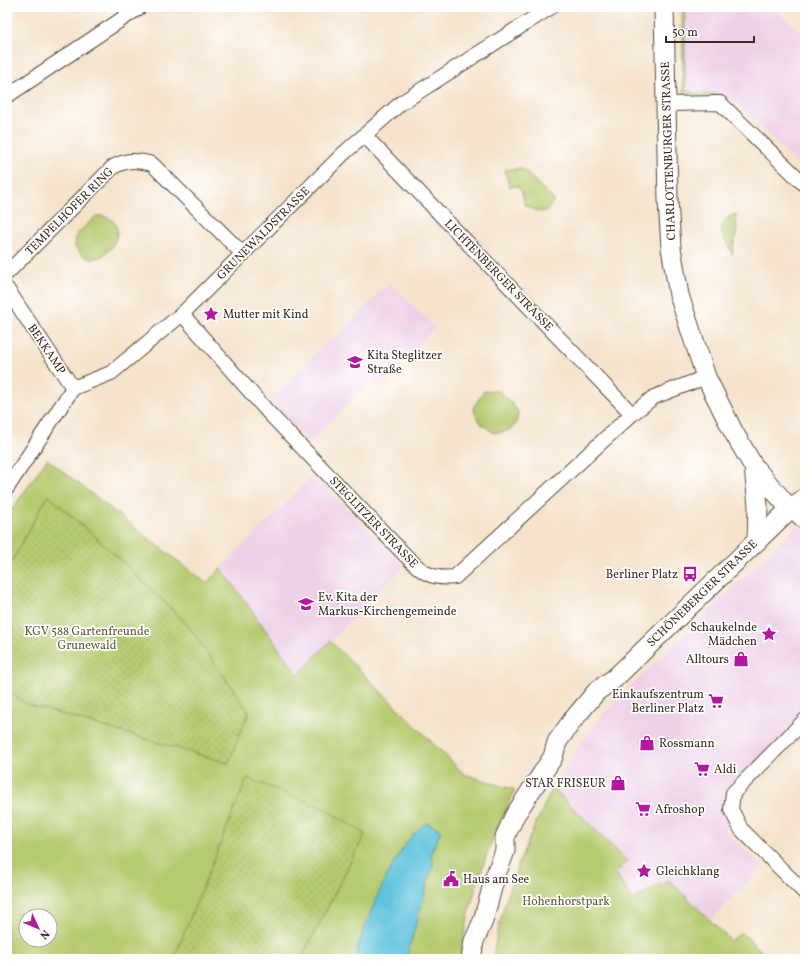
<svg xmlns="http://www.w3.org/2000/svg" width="812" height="966" font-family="Vollkorn,serif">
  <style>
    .built { fill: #eed0e7 }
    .green { fill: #b5cb6f; stroke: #787a46; fill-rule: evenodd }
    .garden { fill: url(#garden-dots); stroke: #787a46 }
    .water { fill: #5fc3dd; stroke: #4d767e }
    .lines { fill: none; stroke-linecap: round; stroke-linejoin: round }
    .street-casing { stroke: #574638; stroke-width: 16 }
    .secondary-casing { stroke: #574638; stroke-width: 21 }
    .street { stroke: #fff; stroke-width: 14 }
    .secondary { stroke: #fff; stroke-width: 19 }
    .labels { text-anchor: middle; stroke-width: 3.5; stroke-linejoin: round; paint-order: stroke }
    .street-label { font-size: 12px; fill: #3b2a1e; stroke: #fff }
    .poi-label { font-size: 12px; fill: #3b2a1e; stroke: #fff; text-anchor: start }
    .park-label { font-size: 12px; fill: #605a36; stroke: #fff }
  </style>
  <defs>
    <pattern id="garden-dots" width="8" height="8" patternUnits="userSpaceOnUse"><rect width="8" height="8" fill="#b5cb6f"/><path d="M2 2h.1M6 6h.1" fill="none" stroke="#9dae60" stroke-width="1.8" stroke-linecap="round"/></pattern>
  </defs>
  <rect width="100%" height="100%" fill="#fff"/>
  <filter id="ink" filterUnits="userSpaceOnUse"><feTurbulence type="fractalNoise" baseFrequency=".025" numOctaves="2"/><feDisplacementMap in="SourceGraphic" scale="8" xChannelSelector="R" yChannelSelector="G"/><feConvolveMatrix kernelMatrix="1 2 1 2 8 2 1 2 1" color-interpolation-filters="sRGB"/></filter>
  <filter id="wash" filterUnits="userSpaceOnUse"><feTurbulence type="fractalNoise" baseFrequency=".012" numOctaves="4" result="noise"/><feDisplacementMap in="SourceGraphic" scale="16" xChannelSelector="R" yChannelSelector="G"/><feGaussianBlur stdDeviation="0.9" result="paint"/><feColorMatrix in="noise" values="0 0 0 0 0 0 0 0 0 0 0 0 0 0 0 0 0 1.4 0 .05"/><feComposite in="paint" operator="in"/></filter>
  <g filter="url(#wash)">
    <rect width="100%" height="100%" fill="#f5e3cc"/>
    <g class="built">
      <polygon points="682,7 771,7 805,35 805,171 737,103 728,98 683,93"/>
      <polygon points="389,283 435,327 377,388 369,382 309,443 271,399 330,338 333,341"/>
      <polygon points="313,475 404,566 298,675 221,568"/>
      <polygon points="805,518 805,731 744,794 725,832 763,866 711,920 669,880 632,900 616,873 627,861 553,788 581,744 603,715 635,682"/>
    </g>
    <g class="green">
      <path d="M682 7H685V89C695 96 708 92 721 95L719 97H690L683 93Z"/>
      <path d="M522 168 554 200 548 209 541 212C512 204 531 200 517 186L509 187 505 170Z"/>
      <polygon points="736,214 737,228 732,254 720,229 727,218"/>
      <path d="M96 216C99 216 105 216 108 218 131 227 106 269 84 256 81 254 77 250 75 247L76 235Z"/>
      <polygon points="484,391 499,391 515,407 518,413 516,424 508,431 494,433 479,422 473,408"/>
      <path d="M47 459 206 583 221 568 298 675 330 641 464 774 515 790C488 845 469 898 460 959H406L433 864 431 853 441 830 427 823 359 943 355 959H301L365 834 175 955 185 959H7V690L27 704 228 763 249 712 187 624 121 560 48 495 7 570V517ZM26 916H50V940H26Z"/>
      <path d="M553 788 627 861 616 873 632 900 669 880 731 941 742 932 769 959H493C501 898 526 842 553 788Z"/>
    </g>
    <g class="garden">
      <polygon points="48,495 121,560 187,624 249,712 228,763 27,704 7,690 7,570"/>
      <polygon points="247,778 323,808 365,834 301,959 185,959 175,955"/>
    </g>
    <path class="water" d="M427 823 441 830 431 853 433 864 406 959H355C363 926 397 839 427 823Z"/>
  </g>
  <g filter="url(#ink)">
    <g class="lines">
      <defs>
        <g id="street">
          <polyline points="7,96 140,7"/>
          <polyline points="667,104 720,103 805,185"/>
          <polyline points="365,136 632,414"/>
          <path d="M7 273 113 167C127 159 137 160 152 164L243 254"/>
          <polyline points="7,289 73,388"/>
          <path d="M182 314 268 412 404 554C421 571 429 580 455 577L632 414 654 397 706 377"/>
          <polyline points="7,488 73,388 111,373 182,314 343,154 401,103 551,7"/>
          <polyline points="790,509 805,523"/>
          <polyline points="805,720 733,793 731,809 741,829 805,893"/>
        </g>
        <g id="secondary">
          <polyline points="664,7 668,200 671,248 679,295 706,377 734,433 754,467 790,509"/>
          <polyline points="754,467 758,506 757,541"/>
          <polyline points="471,959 474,941 483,921 495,877 505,851 505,837 515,815 553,757 557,742 572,721 597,691 615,678 790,509 805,498"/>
        </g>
      </defs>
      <use href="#street" class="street-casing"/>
      <use href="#secondary" class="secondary-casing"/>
      <use href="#street" class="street"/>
      <use href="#secondary" class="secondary"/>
    </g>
  </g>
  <defs>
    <symbol id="sight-bare" viewBox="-9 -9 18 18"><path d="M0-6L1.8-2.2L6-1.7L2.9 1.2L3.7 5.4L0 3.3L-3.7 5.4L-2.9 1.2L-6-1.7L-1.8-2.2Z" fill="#b5179e" stroke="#fff" stroke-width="2.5" paint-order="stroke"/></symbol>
    <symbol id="school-bare" viewBox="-9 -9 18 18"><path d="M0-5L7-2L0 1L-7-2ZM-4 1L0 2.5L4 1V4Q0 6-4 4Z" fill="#b5179e" stroke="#fff" stroke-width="2.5" paint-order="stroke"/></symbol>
    <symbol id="bus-bare" viewBox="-9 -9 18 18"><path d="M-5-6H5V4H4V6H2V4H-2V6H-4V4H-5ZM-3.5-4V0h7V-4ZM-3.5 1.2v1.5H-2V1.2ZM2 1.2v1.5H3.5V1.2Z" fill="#b5179e" stroke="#fff" stroke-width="2.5" paint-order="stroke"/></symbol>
    <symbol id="shop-bare" viewBox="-9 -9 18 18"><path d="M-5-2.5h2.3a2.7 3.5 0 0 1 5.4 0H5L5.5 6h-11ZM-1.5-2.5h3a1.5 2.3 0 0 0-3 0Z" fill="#b5179e" stroke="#fff" stroke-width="2.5" paint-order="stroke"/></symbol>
    <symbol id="supermarket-bare" viewBox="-9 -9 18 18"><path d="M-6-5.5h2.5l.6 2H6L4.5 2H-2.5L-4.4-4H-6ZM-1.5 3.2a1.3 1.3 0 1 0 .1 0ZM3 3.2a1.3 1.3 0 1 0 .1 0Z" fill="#b5179e" stroke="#fff" stroke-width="2.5" paint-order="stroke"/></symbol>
    <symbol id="civic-bare" viewBox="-9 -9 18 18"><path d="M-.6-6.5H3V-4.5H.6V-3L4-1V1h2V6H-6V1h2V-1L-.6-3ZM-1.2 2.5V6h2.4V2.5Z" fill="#b5179e" stroke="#fff" stroke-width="2.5" paint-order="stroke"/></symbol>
  </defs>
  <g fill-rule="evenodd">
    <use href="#sight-bare" x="200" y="303" width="22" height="22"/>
    <use href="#school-bare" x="344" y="351" width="22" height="22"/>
    <use href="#bus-bare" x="679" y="563" width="22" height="22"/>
    <use href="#school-bare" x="295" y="593" width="22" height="22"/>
    <use href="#sight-bare" x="758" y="623" width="22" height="22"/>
    <use href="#shop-bare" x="730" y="648" width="22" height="22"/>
    <use href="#supermarket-bare" x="705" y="690" width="22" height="22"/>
    <use href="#shop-bare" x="636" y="732" width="22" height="22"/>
    <use href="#supermarket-bare" x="691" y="758" width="22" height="22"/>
    <use href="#shop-bare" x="607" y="772" width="22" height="22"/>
    <use href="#supermarket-bare" x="632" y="798" width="22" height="22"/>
    <use href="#sight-bare" x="633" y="860" width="22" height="22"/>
    <use href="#civic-bare" x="440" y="868" width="22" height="22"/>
  </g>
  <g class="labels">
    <g class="street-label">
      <text transform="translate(668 151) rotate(-92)" y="4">CHARLOTTENBURGER STRASSE</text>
      <text transform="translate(69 211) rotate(-45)" y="4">TEMPELHOFER RING</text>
      <text transform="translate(263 233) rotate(-45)" y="4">GRUNEWALDSTRASSE</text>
      <text transform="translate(499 275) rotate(46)" y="4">LICHTENBERGER STRASSE</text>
      <text transform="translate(47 349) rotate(56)" y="4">BEKKAMP</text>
      <text transform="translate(374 522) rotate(46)" y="4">STEGLITZER STRASSE</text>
      <text transform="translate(702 593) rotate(-44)" y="4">SCHÖNEBERGER STRASSE</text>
    </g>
    <g class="poi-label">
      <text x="223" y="318">Mutter mit Kind</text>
      <text x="367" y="359">Kita Steglitzer<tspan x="367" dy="14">Straße</tspan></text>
      <text x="678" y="578" text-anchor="end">Berliner Platz</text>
      <text x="318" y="601">Ev. Kita der<tspan x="318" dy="14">Markus-Kirchengemeinde</tspan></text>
      <text x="757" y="631" text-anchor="end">Schaukelnde<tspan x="757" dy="14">Mädchen</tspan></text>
      <text x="729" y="663" text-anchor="end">Alltours</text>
      <text x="704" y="698" text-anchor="end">Einkaufszentrum<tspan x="704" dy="14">Berliner Platz</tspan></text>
      <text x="659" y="747">Rossmann</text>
      <text x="714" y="773">Aldi</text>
      <text x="606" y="787" text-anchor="end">STAR FRISEUR</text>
      <text x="655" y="813">Afroshop</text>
      <text x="656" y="875">Gleichklang</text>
      <text x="463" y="883">Haus am See</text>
    </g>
    <g class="park-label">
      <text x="87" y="635">KGV 588 Gartenfreunde<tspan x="87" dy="14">Grunewald</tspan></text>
      <text x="566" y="905">Hohenhorstpark</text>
    </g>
  </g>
  <rect width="812" height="966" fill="none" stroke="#fff" stroke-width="24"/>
  <g transform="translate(38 928) rotate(134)"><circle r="19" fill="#ffffff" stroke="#b1aaa5"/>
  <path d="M0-3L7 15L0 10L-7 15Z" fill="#b5179e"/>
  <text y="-6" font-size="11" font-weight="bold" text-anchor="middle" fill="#3b2a1e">N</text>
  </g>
  <path d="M666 36v6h88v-6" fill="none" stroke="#3b2a1e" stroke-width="2"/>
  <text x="672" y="36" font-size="12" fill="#3b2a1e" stroke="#ffffff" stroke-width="3" paint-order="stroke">50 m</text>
</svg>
